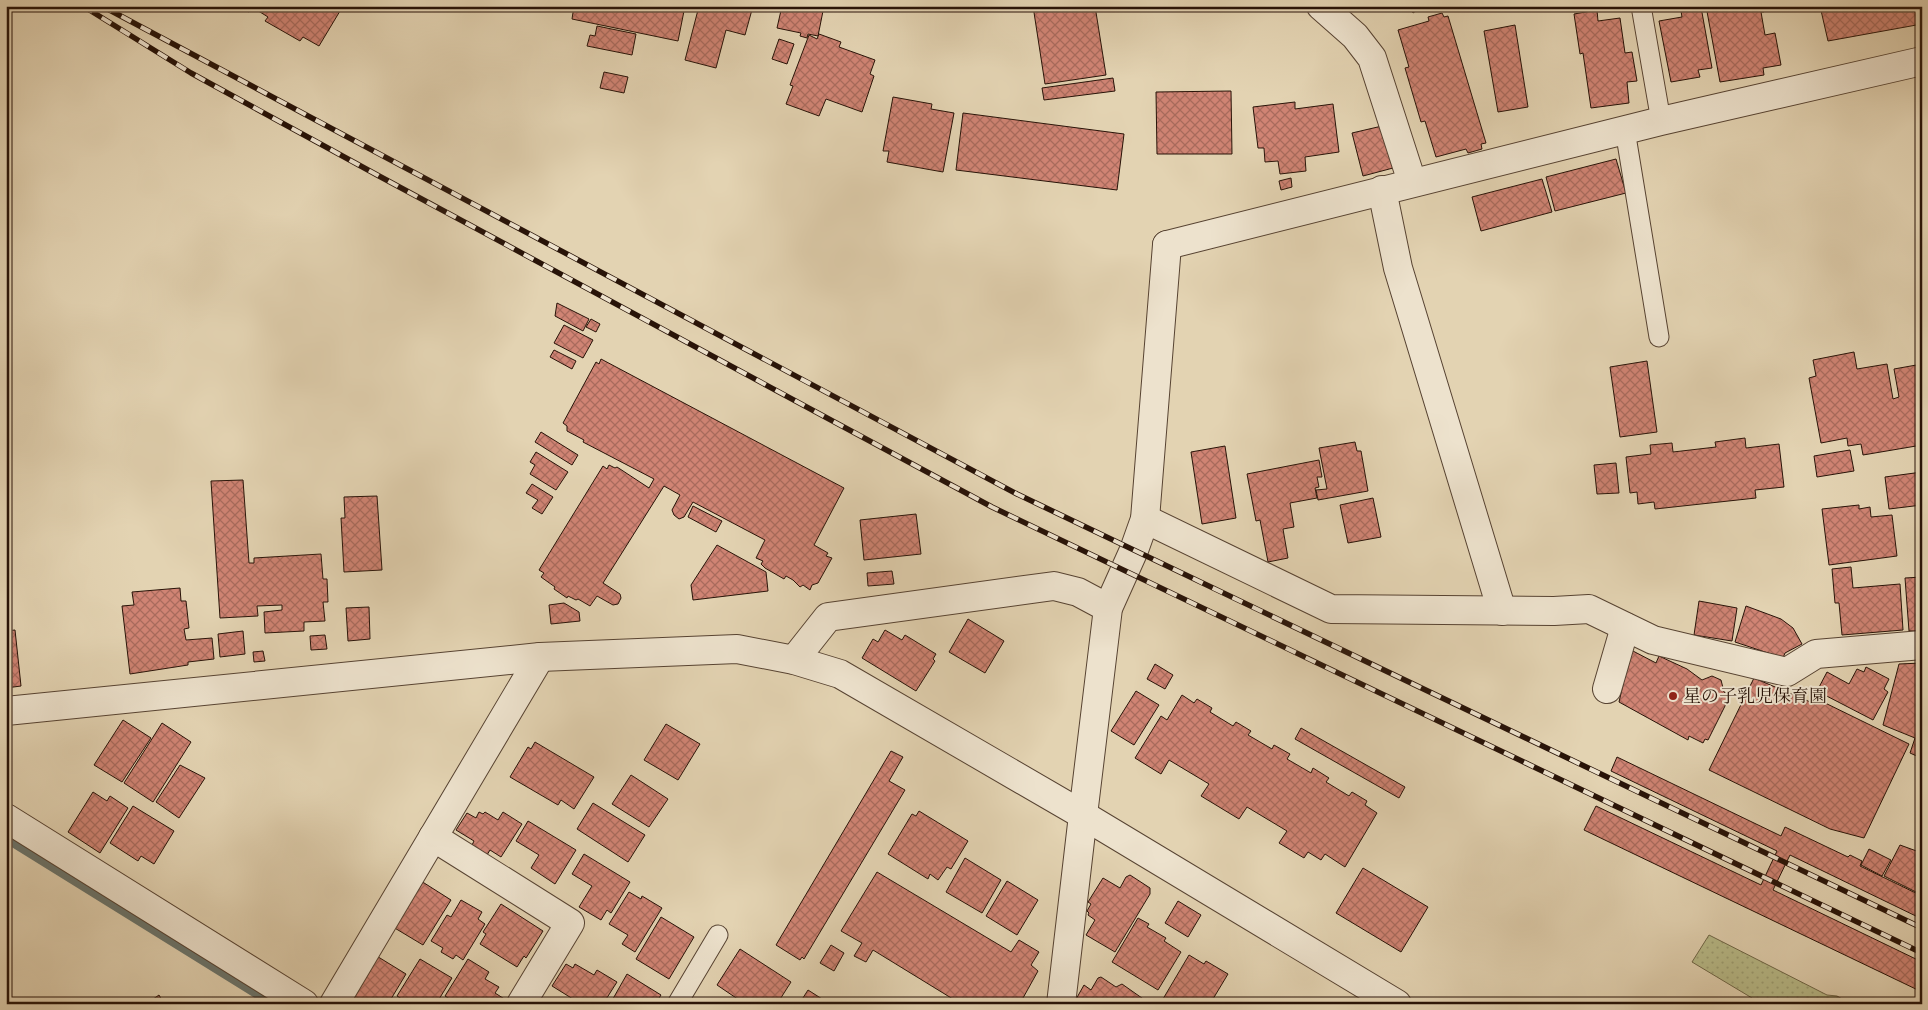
<svg xmlns="http://www.w3.org/2000/svg" width="1928" height="1010" font-family="'Old Standard TT','Noto Serif JP',serif">
  <style>
    .park { fill: url(#park-dots); stroke: #706748 }
    .lines { fill: none; stroke-linecap: round; stroke-linejoin: round }
    .stream { stroke: #6a756d; stroke-width: 11 }
    .building { fill: url(#building-cross-hatch); stroke: #281308 }
    .service-casing { stroke: #574332; stroke-width: 21 }
    .minor-casing { stroke: #574332; stroke-width: 30 }
    .tertiary-casing { stroke: #574332; stroke-width: 30 }
    .service { stroke: #ede2cd; stroke-width: 19 }
    .minor { stroke: #ede2cd; stroke-width: 28 }
    .tertiary { stroke: #ede2cd; stroke-width: 28 }
    .rail-casing { stroke: #281308; stroke-width: 5.5 }
    .rail { stroke: #ede2cd; stroke-width: 4; stroke-dasharray: 11; stroke-linecap: butt }
    .poi-dot { fill: #8f2418; stroke: #ede2cd; stroke-width: 2 }
    .labels { text-anchor: middle; stroke-width: 4; stroke-linejoin: round; paint-order: stroke }
    .poi-label { font-size: 18px; fill: #281308; stroke: #ede2cd; text-anchor: start }
  </style>
  <defs>
    <pattern id="park-dots" width="8" height="8" patternUnits="userSpaceOnUse" patternTransform="scale(1.25)"><rect width="8" height="8" fill="#b8bb89"/><path d="M2 2h.1M6 6h.1" fill="none" stroke="#9ea075" stroke-width="1.8" stroke-linecap="round"/></pattern>
    <pattern id="building-cross-hatch" width="8" height="8" patternUnits="userSpaceOnUse" patternTransform="scale(1.25)"><rect width="8" height="8" fill="#d08474"/><path d="M0 0l8 8M0 8l8-8" fill="none" stroke="#a96b5d"/></pattern>
  </defs>
  <rect width="100%" height="100%" fill="#e3d3b2"/>
  <filter id="stains"><feTurbulence type="fractalNoise" baseFrequency=".004" numOctaves="4"/><feColorMatrix values="0 0 0 0 .2 0 0 0 0 .09 0 0 0 0 .02 0 0 0 .5 -.17"/></filter>
  <radialGradient id="worn" r=".72"><stop offset=".6" stop-color="#630" stop-opacity="0"/><stop offset="1" stop-color="#630" stop-opacity=".3"/></radialGradient>
  <polygon class="park" points="1709,935 1827,995 1837,996 1851,1004 1749,1004 1752,998 1692,962"/>
  <g class="lines">
    <polyline class="stream" points="6,837 275,1004"/>
  </g>
  <g class="building">
    <polygon points="239,6 343,6 319,46 303,37 300,41 265,21 268,17 252,7 249,12"/>
    <polygon points="574,6 685,6 678,41 572,19"/>
    <polygon points="699,6 753,6 745,35 726,30 716,68 685,60"/>
    <polygon points="782,6 824,6 818,36 808,34 807,38 800,36 801,33 777,28"/>
    <polygon points="1033,6 1095,6 1106,75 1045,84"/>
    <polygon points="1409,6 1423,6 1413,13"/>
    <polygon points="1706,6 1763,6 1764,12 1761,12 1765,35 1775,33 1781,65 1763,68 1764,75 1720,82"/>
    <polygon points="1820,6 1922,6 1922,24 1828,41"/>
    <polygon points="1701,7 1712,68 1698,70 1700,77 1671,82 1659,21 1682,17 1681,11"/>
    <polygon points="1597,10 1598,21 1620,18 1625,53 1632,52 1637,81 1627,82 1629,103 1591,108 1583,53 1580,54 1574,14"/>
    <polygon points="1442,13 1444,17 1448,16 1486,143 1481,144 1482,149 1468,153 1466,149 1436,157 1425,121 1421,122 1405,68 1409,67 1398,30 1429,21 1428,17"/>
    <polygon points="1515,25 1528,107 1498,112 1484,31"/>
    <polygon points="597,26 636,34 632,55 587,46 590,35 595,36"/>
    <polygon points="819,34 841,42 839,47 875,60 870,74 874,76 862,112 826,99 819,116 786,104 793,86 790,85 809,35 817,39"/>
    <polygon points="779,39 794,44 787,64 772,59"/>
    <polygon points="604,72 628,77 624,93 600,88"/>
    <polygon points="1113,78 1115,91 1044,100 1042,88"/>
    <polygon points="1231,91 1232,154 1157,154 1156,92"/>
    <polygon points="893,97 932,104 931,109 954,113 943,172 887,162 889,151 883,151"/>
    <polygon points="1295,102 1295,109 1333,104 1339,152 1305,157 1306,171 1280,174 1278,161 1265,162 1264,148 1258,148 1253,107"/>
    <polygon points="963,113 1124,134 1117,190 956,170"/>
    <polygon points="1382,126 1393,168 1363,176 1352,133"/>
    <polygon points="1616,159 1626,193 1555,211 1546,177"/>
    <polygon points="1291,178 1292,187 1281,190 1279,181"/>
    <polygon points="1542,179 1552,212 1481,231 1472,197"/>
    <polygon points="557,303 589,319 583,331 555,316"/>
    <polygon points="591,319 600,324 596,332 586,327"/>
    <polygon points="564,325 593,340 583,358 554,343"/>
    <polygon points="554,350 576,361 572,369 550,357"/>
    <polygon points="1854,352 1857,369 1887,364 1893,399 1899,397 1894,369 1922,364 1922,445 1863,455 1861,444 1848,446 1847,438 1821,443 1809,378 1816,376 1813,360"/>
    <polygon points="601,359 844,488 814,545 828,553 826,556 832,558 818,583 812,585 810,590 803,585 800,587 793,580 786,576 784,579 765,568 761,564 763,561 756,558 765,540 693,502 684,517 679,519 674,515 672,510 680,495 664,486 603,583 620,594 621,598 618,604 613,605 597,596 590,606 578,599 576,600 568,596 567,598 554,589 555,587 541,577 544,573 539,570 603,466 607,469 609,465 615,468 617,467 649,488 654,479 583,442 584,440 567,431 567,426 563,423 596,362 599,364"/>
    <polygon points="1647,361 1657,432 1620,437 1610,367"/>
    <polygon points="541,432 578,455 572,465 535,442"/>
    <polygon points="1745,438 1746,448 1779,444 1784,487 1755,490 1756,498 1655,509 1654,502 1638,504 1637,492 1630,493 1626,457 1651,454 1650,445 1672,443 1673,452 1716,447 1715,442"/>
    <polygon points="1355,442 1357,451 1361,451 1368,491 1318,500 1316,490 1327,489 1319,448"/>
    <polygon points="1225,446 1236,518 1202,524 1191,452"/>
    <polygon points="1850,450 1854,471 1817,477 1814,456"/>
    <polygon points="536,452 568,472 556,490 530,474 535,465 530,462"/>
    <polygon points="1319,460 1322,477 1317,477 1319,487 1315,488 1317,498 1290,503 1294,527 1283,529 1288,558 1268,562 1260,520 1256,521 1247,474"/>
    <polygon points="1616,463 1619,493 1597,494 1594,465"/>
    <polygon points="1922,472 1922,505 1889,509 1885,477"/>
    <polygon points="243,480 249,563 254,563 254,558 321,554 323,579 327,579 328,602 323,602 325,621 304,622 304,631 265,633 264,612 282,610 282,605 257,606 258,616 220,618 211,481"/>
    <polygon points="532,484 553,497 542,514 532,508 538,500 526,493"/>
    <polygon points="377,496 382,570 344,572 341,518 345,518 344,497"/>
    <polygon points="1373,498 1381,537 1348,543 1340,505"/>
    <polygon points="1859,505 1859,509 1870,507 1871,517 1892,515 1897,556 1829,565 1822,509"/>
    <polygon points="693,506 722,521 716,532 688,517"/>
    <polygon points="916,514 921,554 864,560 860,520"/>
    <polygon points="717,545 766,572 768,591 693,600 691,585"/>
    <polygon points="1851,567 1853,588 1900,584 1903,630 1842,635 1839,603 1835,603 1832,569"/>
    <polygon points="892,571 894,584 868,586 867,573"/>
    <polygon points="1922,577 1922,631 1909,631 1905,578"/>
    <polygon points="180,588 181,601 186,601 189,628 184,629 186,640 212,638 214,659 188,662 188,665 130,674 122,606 134,605 132,592"/>
    <polygon points="1699,601 1737,608 1732,641 1694,635"/>
    <polygon points="564,603 579,612 580,621 551,624 549,605"/>
    <polygon points="1746,606 1781,619 1793,628 1802,644 1785,653 1783,658 1735,642"/>
    <polygon points="369,607 370,639 348,641 346,608"/>
    <polygon points="968,619 1004,641 985,673 949,652"/>
    <polygon points="15,630 21,686 6,688 6,631"/>
    <polygon points="885,630 902,640 905,635 936,654 933,659 935,661 916,691 862,658 873,639 878,642"/>
    <polygon points="243,631 245,654 220,657 218,634"/>
    <polygon points="325,635 327,649 311,650 310,636"/>
    <polygon points="1631,650 1656,663 1659,656 1687,669 1702,680 1712,676 1721,680 1724,692 1730,696 1708,740 1705,739 1703,743 1689,736 1688,740 1619,702"/>
    <polygon points="263,651 265,661 254,662 253,652"/>
    <polygon points="1922,663 1922,755 1921,758 1910,753 1915,738 1883,725 1899,664"/>
    <polygon points="1155,664 1173,675 1165,689 1147,679"/>
    <polygon points="1866,667 1889,679 1884,689 1888,692 1873,720 1817,691 1827,672 1849,684 1857,669 1864,672"/>
    <polygon points="1754,678 1815,704 1817,699 1909,744 1864,838 1830,829 1709,770"/>
    <polygon points="1136,691 1159,705 1134,745 1111,731"/>
    <polygon points="1182,695 1194,703 1197,699 1212,708 1210,712 1233,726 1236,722 1251,731 1248,735 1272,749 1274,745 1290,754 1287,759 1311,773 1313,768 1329,778 1326,782 1349,796 1352,792 1367,801 1365,805 1377,813 1345,867 1325,854 1321,860 1308,852 1304,858 1279,843 1287,831 1247,807 1239,819 1201,796 1209,784 1169,760 1161,774 1135,758 1161,716 1167,720"/>
    <polygon points="123,720 151,738 122,782 94,765"/>
    <polygon points="162,723 191,742 153,802 124,783"/>
    <polygon points="666,724 700,744 678,780 644,760"/>
    <polygon points="1301,728 1405,787 1399,798 1295,739"/>
    <polygon points="535,742 594,777 574,809 561,800 558,805 510,777 528,747 531,749"/>
    <polygon points="891,751 903,757 889,781 905,790 804,959 802,957 800,960 776,945"/>
    <polygon points="1617,757 1781,836 1785,827 1848,857 1850,855 1862,861 1860,866 1922,896 1922,919 1790,855 1773,890 1922,962 1922,992 1584,830 1596,806 1761,885 1777,851 1611,771"/>
    <polygon points="180,765 205,778 179,818 156,802"/>
    <polygon points="631,775 668,799 649,827 612,804"/>
    <polygon points="93,792 107,801 110,796 128,808 100,853 68,832"/>
    <polygon points="593,803 645,835 628,862 577,829"/>
    <polygon points="133,806 174,831 154,864 141,856 138,861 110,843"/>
    <polygon points="919,811 968,841 951,869 947,867 938,880 930,874 928,879 888,854 912,814 916,816"/>
    <polygon points="479,812 483,814 485,812 498,820 503,812 522,824 501,857 490,850 487,855 472,845 474,841 456,830 467,813 476,818"/>
    <polygon points="528,821 576,850 555,884 531,868 539,855 516,841"/>
    <polygon points="1900,845 1922,853 1922,895 1884,876"/>
    <polygon points="1869,849 1891,860 1882,876 1861,865"/>
    <polygon points="584,854 630,882 611,913 607,910 601,920 579,907 592,886 572,874"/>
    <polygon points="965,858 1001,880 982,913 946,892"/>
    <polygon points="1363,868 1428,907 1401,952 1336,913"/>
    <polygon points="877,872 1011,952 1019,940 1039,952 1031,965 1038,971 1023,998 1028,1001 1026,1004 961,1004 873,950 866,962 854,956 862,943 841,931"/>
    <polygon points="1130,875 1150,888 1150,894 1115,952 1086,935 1095,920 1088,915 1089,913 1087,911 1091,904 1088,902 1103,878 1120,888 1126,877"/>
    <polygon points="421,881 451,900 423,945 393,927"/>
    <polygon points="1007,881 1038,900 1017,935 986,916"/>
    <polygon points="629,892 641,899 642,896 662,908 635,952 622,944 628,935 609,924"/>
    <polygon points="461,900 482,912 478,919 485,924 463,960 456,955 453,959 441,952 443,948 431,941 447,915 451,917"/>
    <polygon points="1178,901 1201,915 1188,937 1165,923"/>
    <polygon points="501,904 543,931 526,958 524,956 517,967 480,944 486,934 483,932"/>
    <polygon points="661,917 694,937 669,979 636,959"/>
    <polygon points="1138,918 1149,924 1147,927 1166,938 1164,941 1181,952 1158,990 1112,962"/>
    <polygon points="831,945 844,953 834,971 820,963"/>
    <polygon points="740,949 791,982 777,1004 745,1004 717,985"/>
    <polygon points="375,955 406,974 388,1004 354,1004 351,1002 358,991 354,989"/>
    <polygon points="1189,955 1204,964 1206,961 1228,974 1210,1004 1160,1004"/>
    <polygon points="420,959 452,978 436,1004 410,1004 397,996"/>
    <polygon points="468,959 489,972 485,979 499,987 495,993 506,1000 504,1004 457,1004 445,996"/>
    <polygon points="566,964 573,968 575,964 594,975 597,970 617,982 603,1004 581,1004 552,986"/>
    <polygon points="627,974 661,995 655,1004 610,1004"/>
    <polygon points="1101,977 1116,987 1122,984 1149,1003 1079,1004 1075,1001 1084,985 1091,990 1098,978"/>
    <polygon points="808,990 830,1004 799,1004"/>
    <polygon points="159,995 164,1004 146,1004"/>
  </g>
  <g class="lines">
    <defs>
      <g id="service">
        <polyline points="1641,6 1661,121"/>
        <polyline points="1625,130 1659,337"/>
        <polyline points="677,1004 718,935"/>
      </g>
      <g id="minor">
        <polyline points="1382,190 1398,268 1502,611"/>
        <polyline points="1167,245 1661,121 1922,61"/>
        <polyline points="1145,519 1331,609 1554,611 1589,609 1653,640 1787,672 1816,654 1922,645"/>
        <polyline points="794,660 828,617 1054,586 1078,592 1108,608"/>
        <polyline points="1607,689 1625,627"/>
        <polyline points="6,818 304,1004"/>
        <polyline points="433,837 570,923 521,1004"/>
        <polyline points="334,1004 540,657"/>
        <polyline points="1061,1004 1083,815"/>
      </g>
      <g id="tertiary">
        <polyline points="1321,6 1355,36 1372,58 1412,182"/>
        <polyline points="6,711 540,657 737,649 794,660 840,674 1083,815 1397,1004"/>
        <polyline points="1083,815 1108,608 1134,550 1145,519 1167,245"/>
      </g>
    </defs>
    <use href="#service" class="service-casing"/>
    <use href="#minor" class="minor-casing"/>
    <use href="#tertiary" class="tertiary-casing"/>
    <use href="#service" class="service"/>
    <use href="#minor" class="minor"/>
    <use href="#tertiary" class="tertiary"/>
    <defs>
      <g id="rail">
        <polyline points="83,6 191,73 379,176 992,507 1922,953"/>
        <polyline points="102,6 1017,494 1922,928"/>
      </g>
    </defs>
    <use href="#rail" class="rail-casing"/>
    <use href="#rail" class="rail"/>
  </g>
  <circle class="poi-dot" cx="1673" cy="696" r="5"/>
  <g class="labels">
    <g class="poi-label">
      <text x="1683" y="702">星の子乳児保育園</text>
    </g>
  </g>
  <rect width="1928" height="1010" fill="none" stroke="#e3d3b2" stroke-width="25"/>
  <rect x="8" y="8" width="1913" height="995" fill="none" stroke="#281308" stroke-width="2.5"/>
  <rect x="12" y="12" width="1903" height="985" fill="none" stroke="#281308"/>
  <rect width="100%" height="100%" filter="url(#stains)"/>
  <rect width="100%" height="100%" fill="url(#worn)"/>
</svg>
